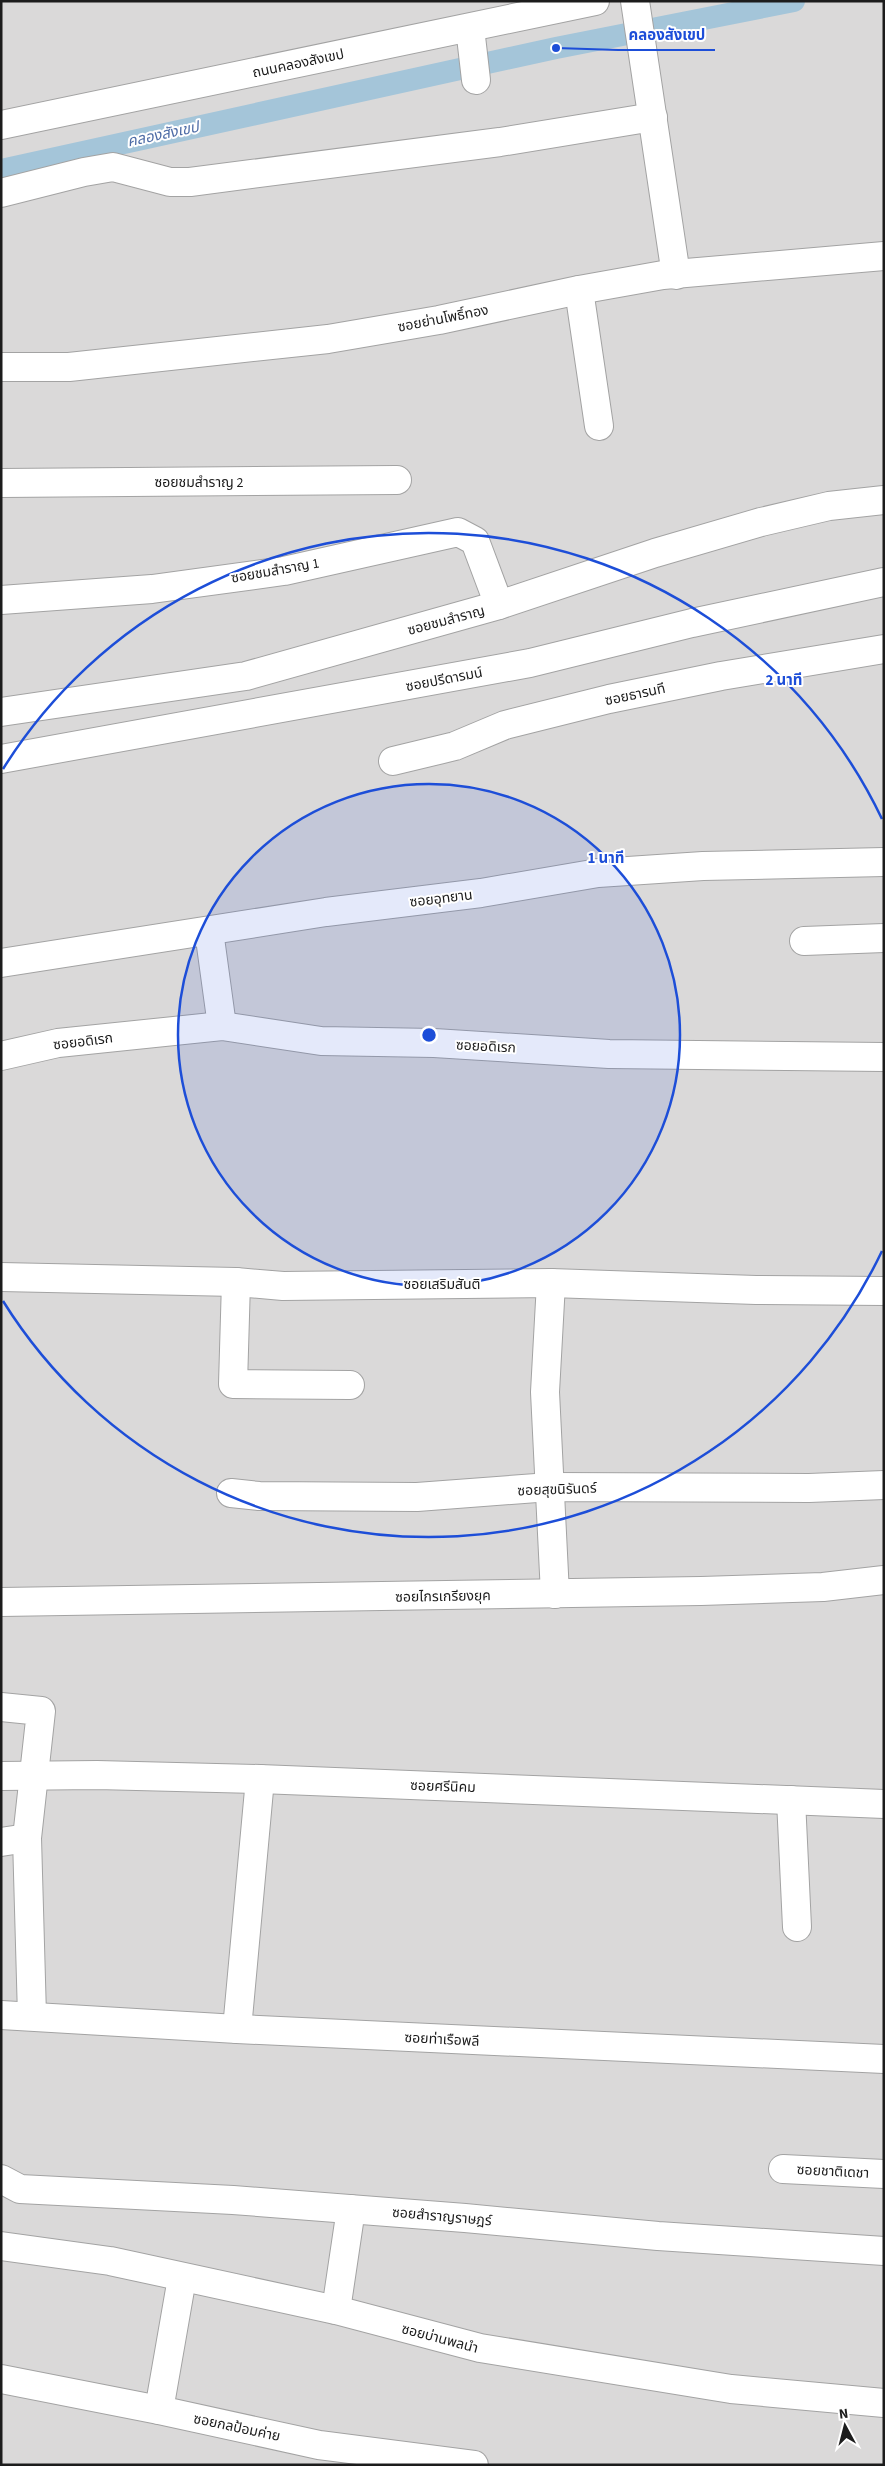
<svg xmlns="http://www.w3.org/2000/svg" width="885" height="2466" font-family="'Source Sans 3','Noto Sans Thai',sans-serif">
  <style>
    .residential { fill: #dad9d9 }
    .lines { fill: none; stroke-linecap: round; stroke-linejoin: round }
    .canal { stroke: #a4c5d9; stroke-width: 22 }
    .minor-casing { stroke: #a3a3a3; stroke-width: 30 }
    .minor { stroke: #fff; stroke-width: 28 }
    .ring { fill: none; stroke: #1d4ed8; stroke-width: 2.5 }
    .labels { text-anchor: middle; stroke-width: 4; stroke-linejoin: round; paint-order: stroke }
    .street-label { font-size: 14px; fill: #1c1c1c; stroke: #fff }
    .water-label { font-size: 15px; font-style: italic; fill: #4e6ca6; stroke: #fff }
    .centre { fill: #1d4ed8; stroke: #fff; stroke-width: 2.5 }
    .ring-label { font-size: 15px; text-anchor: middle; font-weight: bold; fill: #1d4ed8; stroke: #fff; stroke-width: 4; stroke-linejoin: round; paint-order: stroke }
    .leader { fill: none; stroke: #1d4ed8; stroke-width: 2 }
    .callout-dot { fill: #1d4ed8; stroke: #fff; stroke-width: 2 }
    .callout-label { font-size: 15px; text-anchor: middle; font-weight: bold; fill: #1d4ed8; stroke: #fff; stroke-width: 4; stroke-linejoin: round; paint-order: stroke }
  </style>
  <rect width="100%" height="100%" fill="#edebe2"/>
  <rect class="residential" x="1" y="1" width="883" height="2464"/>
  <g class="lines">
    <polyline class="canal" points="1,170 556,48 794,1"/>
    <defs>
      <g id="minor">
        <polyline points="635,1 676,275"/>
        <polyline points="470,28 476,80"/>
        <polyline points="1,125 595,1"/>
        <polyline points="1,193 84,172 113,167 170,182 190,182 500,142 653,117"/>
        <polyline points="579,290 599,426"/>
        <polyline points="1,367 69,367 328,339 439,320 579,290 663,275 884,256"/>
        <polyline points="1,483 397,480"/>
        <polyline points="1,600 152,589 284,571 458,532 475,541 499,605"/>
        <polyline points="1,712 246,676 499,605 655,553 761,522 829,506 884,500"/>
        <polyline points="1,759 530,663 692,623 884,582"/>
        <polyline points="393,761 455,746 505,725 609,699 721,676 884,649"/>
        <polyline points="209,931 222,1026"/>
        <polyline points="804,941 884,938"/>
        <polyline points="1,963 326,912 481,893 598,873 703,866 884,862"/>
        <polyline points="1,1056 58,1043 222,1026 321,1041 434,1043 609,1054 884,1057"/>
        <polyline points="1,1277 236,1282 283,1286 551,1283 756,1290 884,1291"/>
        <polyline points="236,1282 233,1384 350,1385"/>
        <polyline points="551,1283 545,1392 555,1594"/>
        <polyline points="231,1493 259,1496 417,1497 550,1487 809,1488 884,1485"/>
        <polyline points="1,1602 701,1591 823,1587 884,1580"/>
        <polyline points="1,1707 41,1711 27,1838 32,2016"/>
        <polyline points="1,1776 97,1775 260,1779 884,1804"/>
        <polyline points="791,1800 797,1927"/>
        <polyline points="1,1842 27,1838"/>
        <polyline points="1,2015 237,2029 884,2059"/>
        <polyline points="237,2029 260,1779"/>
        <polyline points="783,2169 884,2174"/>
        <polyline points="1,2179 20,2189 233,2200 465,2218 658,2236 884,2251"/>
        <polyline points="1,2246 110,2261 336,2310 480,2348 731,2389 884,2403"/>
        <polyline points="336,2310 351,2209"/>
        <polyline points="1,2379 159,2410 319,2445 474,2465"/>
        <polyline points="159,2410 182,2278"/>
      </g>
    </defs>
    <use href="#minor" class="minor-casing"/>
    <use href="#minor" class="minor"/>
  </g>
  <circle cx="429" cy="1035" r="251" fill="#1d4ed8" fill-opacity=".12"/>
  <g class="ring">
    <circle cx="429" cy="1035" r="251"/>
    <path d="M882 1251A502 502 0 0 1 3 1301M3 769A502 502 0 0 1 882 819"/>
  </g>
  <g class="labels">
    <g class="street-label">
      <text transform="translate(298 63) rotate(-12)" y="5">ถนนคลองสังเขป</text>
      <text transform="translate(443 318) rotate(-11)" y="5">ซอยย่านโพธิ์ทอง</text>
      <text x="199" y="487">ซอยชมสำราญ 2</text>
      <text transform="translate(275 570) rotate(-10)" y="5">ซอยชมสำราญ 1</text>
      <text transform="translate(446 620) rotate(-15)" y="5">ซอยชมสำราญ</text>
      <text transform="translate(444 679) rotate(-11)" y="5">ซอยปรีดารมน์</text>
      <text transform="translate(635 694) rotate(-12)" y="5">ซอยธารนที</text>
      <text transform="translate(441 898) rotate(-7)" y="5">ซอยอุทยาน</text>
      <text transform="translate(83 1041) rotate(-7)" y="5">ซอยอดิเรก</text>
      <text transform="translate(486 1046) rotate(3)" y="5">ซอยอดิเรก</text>
      <text x="442" y="1289">ซอยเสริมสันติ</text>
      <text transform="translate(557 1489) rotate(-2)" y="5">ซอยสุขนิรันดร์</text>
      <text transform="translate(443 1596) rotate(-1)" y="5">ซอยไกรเกรียงยุค</text>
      <text transform="translate(443 1786) rotate(2)" y="5">ซอยศรีนิคม</text>
      <text transform="translate(442 2039) rotate(3)" y="5">ซอยท่าเรือพลี</text>
      <text transform="translate(833 2171) rotate(3)" y="5">ซอยชาติเดชา</text>
      <text transform="translate(442 2216) rotate(5)" y="5">ซอยสำราญราษฎร์</text>
      <text transform="translate(440 2338) rotate(15)" y="5">ซอยบ่านพลนำ</text>
      <text transform="translate(237 2427) rotate(12)" y="5">ซอยกลป้อมค่าย</text>
    </g>
    <g class="water-label">
      <text transform="translate(163 134) rotate(-12)" y="5">คลองสังเขป</text>
    </g>
  </g>
  <circle cx="429" cy="1035" r="8" class="centre"/>
  <g class="ring-label">
    <text x="784" y="685">2 นาที</text>
    <text x="606" y="863">1 นาที</text>
  </g>
  <path class="leader" d="M556 48L618 50H715"/>
  <circle class="callout-dot" cx="556" cy="48" r="5"/>
  <g class="callout-label">
    <text x="667" y="40">คลองสังเขป</text>
  </g>
  <rect width="885" height="2466" fill="none" stroke="#1c1c1c" stroke-width="5"/>
  <g transform="translate(845 2426) rotate(353)" stroke="#ffffff" stroke-width="4" paint-order="stroke">
  <path d="M0-4L9 19L0 12L-9 19Z" fill="#1c1c1c"/>
  <text y="-8" font-size="14" font-weight="bold" text-anchor="middle" fill="#1c1c1c">N</text>
  </g>
</svg>
